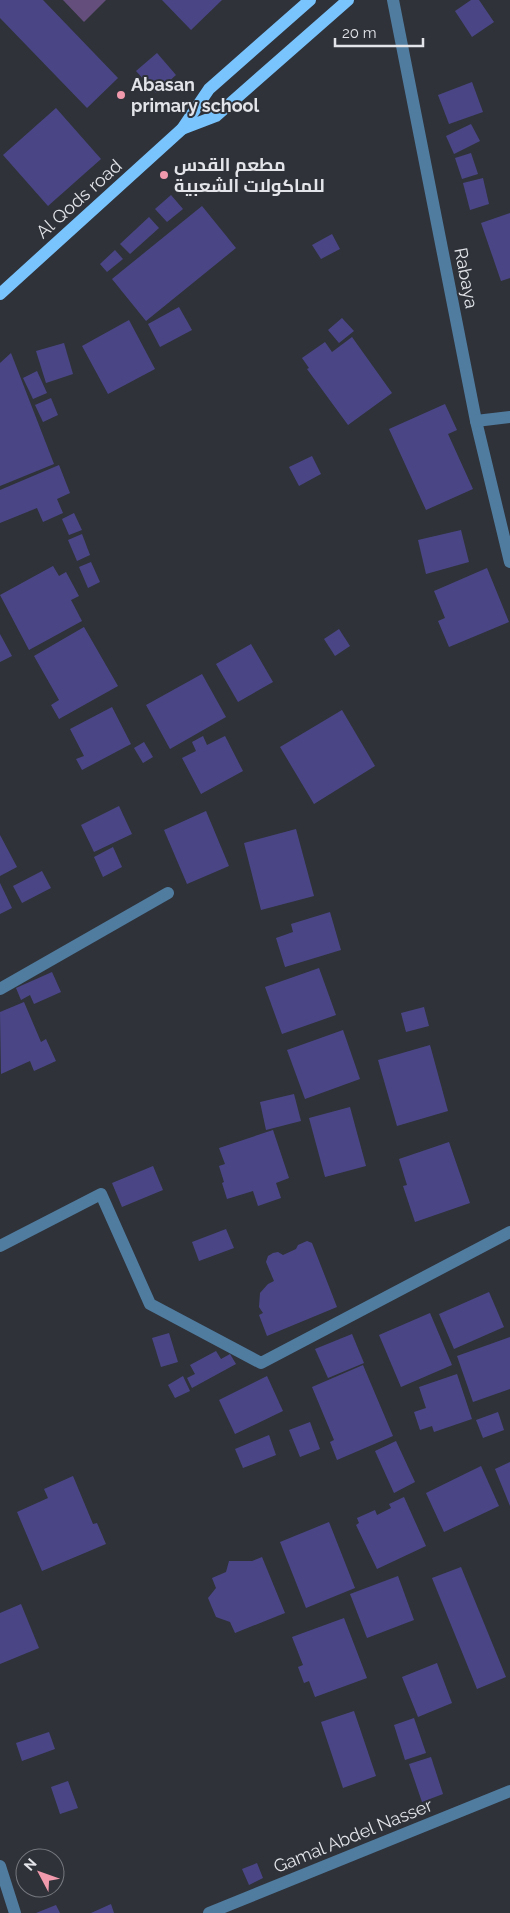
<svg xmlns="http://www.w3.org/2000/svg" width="510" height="1913" font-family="Raleway,Cairo,sans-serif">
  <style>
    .garden { fill: #644f7c }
    .building { fill: #4a4686 }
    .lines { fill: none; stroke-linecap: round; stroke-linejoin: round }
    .minor { stroke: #507ca0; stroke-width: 12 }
    .major { stroke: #7ac4fe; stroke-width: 12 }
    .poi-dot { fill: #f29aad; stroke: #2f3239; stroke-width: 2 }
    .labels { text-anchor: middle; stroke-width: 4; stroke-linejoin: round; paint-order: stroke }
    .poi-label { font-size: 18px; font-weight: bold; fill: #e2e4e9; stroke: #2f3239; text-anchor: start }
    .street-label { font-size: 18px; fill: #e2e4e9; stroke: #2f3239 }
  </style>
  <rect width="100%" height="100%" fill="#2f3239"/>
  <polygon class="garden" points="63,0 106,0 84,22"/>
  <g class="building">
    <polygon points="0,0 43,0 118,78 87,108 0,18"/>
    <polygon points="162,0 222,0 191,30"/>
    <polygon points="471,0 479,0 494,22 472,37 455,11"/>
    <polygon points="157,53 176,75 156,93 136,71"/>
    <polygon points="472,82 483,112 449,124 438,95"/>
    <polygon points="56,108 101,159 48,206 3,155"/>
    <polygon points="471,124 480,141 454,154 446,136"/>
    <polygon points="471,153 478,174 462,179 455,158"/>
    <polygon points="483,178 489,204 470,210 463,183"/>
    <polygon points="171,195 183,209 167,222 155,209"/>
    <polygon points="202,206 236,248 146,321 112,279"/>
    <polygon points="510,213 510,278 501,281 481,223"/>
    <polygon points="149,217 159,228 130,254 120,244"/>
    <polygon points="332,234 340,249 321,259 312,245"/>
    <polygon points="115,250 123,259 107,272 100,264"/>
    <polygon points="179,307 192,330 160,347 148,324"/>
    <polygon points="342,318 354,331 339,343 328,330"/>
    <polygon points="129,320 155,369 108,394 82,346"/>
    <polygon points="352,337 392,393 348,425 307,369 309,368 302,358 325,342 332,352"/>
    <polygon points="64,343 73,374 46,383 36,351"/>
    <polygon points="11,353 54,464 0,486 0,363"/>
    <polygon points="37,371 47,393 33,399 23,378"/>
    <polygon points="51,398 58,415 43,422 35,405"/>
    <polygon points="445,404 457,430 448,434 473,489 426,510 389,429"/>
    <polygon points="312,456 321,474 299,486 289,467"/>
    <polygon points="59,465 70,493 57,499 63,513 43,522 37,508 0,523 0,490"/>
    <polygon points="74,513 82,530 69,535 62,519"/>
    <polygon points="461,530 469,562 426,574 418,540"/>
    <polygon points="82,534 90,555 77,561 68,540"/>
    <polygon points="91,562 100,582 88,588 79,567"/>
    <polygon points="53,566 59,576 66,572 79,596 71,600 82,621 29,650 0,595"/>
    <polygon points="487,568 509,622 449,647 438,621 445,618 434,591"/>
    <polygon points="84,627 118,686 59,719 51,705 59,700 34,656"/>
    <polygon points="339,629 350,646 335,656 324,639"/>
    <polygon points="0,634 12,656 0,662"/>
    <polygon points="251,644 273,682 238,702 216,664"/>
    <polygon points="202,674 226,717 170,749 146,705"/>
    <polygon points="112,707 131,744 82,770 76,759 84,756 70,729"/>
    <polygon points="342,710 375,766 314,804 280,747"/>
    <polygon points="203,736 207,745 225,736 243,771 201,794 182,758 196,751 192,742"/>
    <polygon points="144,742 153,757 143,763 134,748"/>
    <polygon points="119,806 132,834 94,852 81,825"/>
    <polygon points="206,811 229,866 187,884 164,830"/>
    <polygon points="296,829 314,896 261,910 244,843"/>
    <polygon points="0,835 17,867 0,876"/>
    <polygon points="113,847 122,867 103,877 94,857"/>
    <polygon points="42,871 51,888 22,903 13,886"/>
    <polygon points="0,883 12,908 0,914"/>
    <polygon points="330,912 341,950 285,967 276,938 293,932 291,924"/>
    <polygon points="319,968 336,1015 282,1034 265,987"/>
    <polygon points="52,972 61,992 34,1004 30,995 21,1000 16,988"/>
    <polygon points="24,1002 41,1042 46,1039 56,1061 34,1071 30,1061 1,1074 0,1012"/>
    <polygon points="424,1007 429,1026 406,1032 401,1013"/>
    <polygon points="343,1030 360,1079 305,1099 287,1050"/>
    <polygon points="430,1045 448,1111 397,1126 378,1060"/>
    <polygon points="294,1094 301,1121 266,1130 260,1102"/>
    <polygon points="350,1107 366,1166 325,1177 309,1118"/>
    <polygon points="273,1130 289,1178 276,1183 281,1198 258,1206 253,1191 227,1199 222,1183 224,1182 219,1166 225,1164 219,1148"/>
    <polygon points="449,1142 470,1203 415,1222 403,1186 407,1185 399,1159"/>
    <polygon points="153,1166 163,1190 122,1207 112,1183"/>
    <polygon points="226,1229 234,1248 199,1261 192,1242"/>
    <polygon points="307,1241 312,1243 337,1307 267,1336 259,1315 263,1313 259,1307 260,1293 268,1284 274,1281 266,1262 268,1256 273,1253 278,1252 283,1255 296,1249 298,1245"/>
    <polygon points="489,1292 504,1327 454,1349 439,1314"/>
    <polygon points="430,1313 452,1365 401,1387 379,1335"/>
    <polygon points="169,1333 178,1362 161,1367 152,1338"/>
    <polygon points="352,1334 364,1363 328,1378 315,1349"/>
    <polygon points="510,1337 510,1389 473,1402 457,1356"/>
    <polygon points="216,1351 221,1359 230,1354 236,1364 192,1388 187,1378 195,1374 190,1365"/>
    <polygon points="363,1365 393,1436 337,1460 330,1442 334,1440 312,1387"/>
    <polygon points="457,1374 472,1419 434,1432 432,1426 420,1430 414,1412 426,1408 419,1387"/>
    <polygon points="183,1376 190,1391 175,1398 168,1385"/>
    <polygon points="267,1376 283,1411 235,1434 219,1400"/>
    <polygon points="498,1412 504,1430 483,1438 476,1420"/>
    <polygon points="310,1422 320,1449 300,1457 289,1430"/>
    <polygon points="269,1435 276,1455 243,1468 235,1449"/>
    <polygon points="396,1441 415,1482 394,1493 375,1451"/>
    <polygon points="510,1462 510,1506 495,1469"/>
    <polygon points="481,1466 499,1506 444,1532 426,1493"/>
    <polygon points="73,1476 93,1524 97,1523 106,1544 42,1571 17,1512 48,1498 44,1489"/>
    <polygon points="404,1497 426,1546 377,1569 356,1525 359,1523 357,1518 375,1510 377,1515 391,1508 389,1504"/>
    <polygon points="329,1522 355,1588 306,1608 280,1542"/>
    <polygon points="262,1557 285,1613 235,1633 230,1622 216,1617 208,1598 216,1588 212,1578 226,1572 229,1561 252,1561"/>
    <polygon points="461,1567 506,1677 477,1689 432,1578"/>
    <polygon points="398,1576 414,1620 367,1638 350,1594"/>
    <polygon points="21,1604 39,1648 0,1664 0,1613"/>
    <polygon points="344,1618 367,1678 315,1697 309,1681 304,1683 298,1667 303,1665 292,1637"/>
    <polygon points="437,1663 452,1703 418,1717 402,1677"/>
    <polygon points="354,1711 376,1776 343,1788 321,1722"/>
    <polygon points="414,1718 426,1753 405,1760 394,1725"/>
    <polygon points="49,1732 55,1749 22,1761 16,1743"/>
    <polygon points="431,1757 443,1794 422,1802 409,1764"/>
    <polygon points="68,1781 78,1808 60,1814 51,1787"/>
    <polygon points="257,1863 263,1878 249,1885 242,1869"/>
    <polygon points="111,1904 114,1913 91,1913"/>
    <polygon points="56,1905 60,1913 36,1913"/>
  </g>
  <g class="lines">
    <g class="minor">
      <polyline points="393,0 476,421 510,562"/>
      <polyline points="476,421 510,417"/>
      <polyline points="0,989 168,893"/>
      <polyline points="0,1246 101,1194 150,1304 261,1363 510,1232"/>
      <polyline points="0,1866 15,1913"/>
      <polyline points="209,1913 510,1791"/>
    </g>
    <g class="major">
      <polyline points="182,129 216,116 348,0"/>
      <polyline points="0,294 182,129 209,89 310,0"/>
    </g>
  </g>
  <g class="poi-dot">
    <circle cx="121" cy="95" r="5"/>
    <circle cx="164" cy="175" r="5"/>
  </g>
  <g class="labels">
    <g class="poi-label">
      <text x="131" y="91">Abasan<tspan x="131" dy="21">primary school</tspan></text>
      <text x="174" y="171">مطعم القدس<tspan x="174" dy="21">للماكولات الشعبية</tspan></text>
    </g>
    <g class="street-label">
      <text transform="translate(79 199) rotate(-42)" y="6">Al Qods road</text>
      <text transform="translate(466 278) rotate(79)" y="6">Rabaya</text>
      <text transform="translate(353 1836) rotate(-22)" y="6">Gamal Abdel Nasser</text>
    </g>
  </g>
  <g transform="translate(40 1873) rotate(311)"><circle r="24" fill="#2f3239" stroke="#77797f"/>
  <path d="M0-4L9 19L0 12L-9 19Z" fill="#f29aad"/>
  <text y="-8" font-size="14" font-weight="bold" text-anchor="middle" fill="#e2e4e9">N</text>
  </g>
  <path d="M335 38v8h88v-8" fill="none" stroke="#e2e4e9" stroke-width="2.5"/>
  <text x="342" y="38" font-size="15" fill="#e2e4e9" stroke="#2f3239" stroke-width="4" paint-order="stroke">20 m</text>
</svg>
